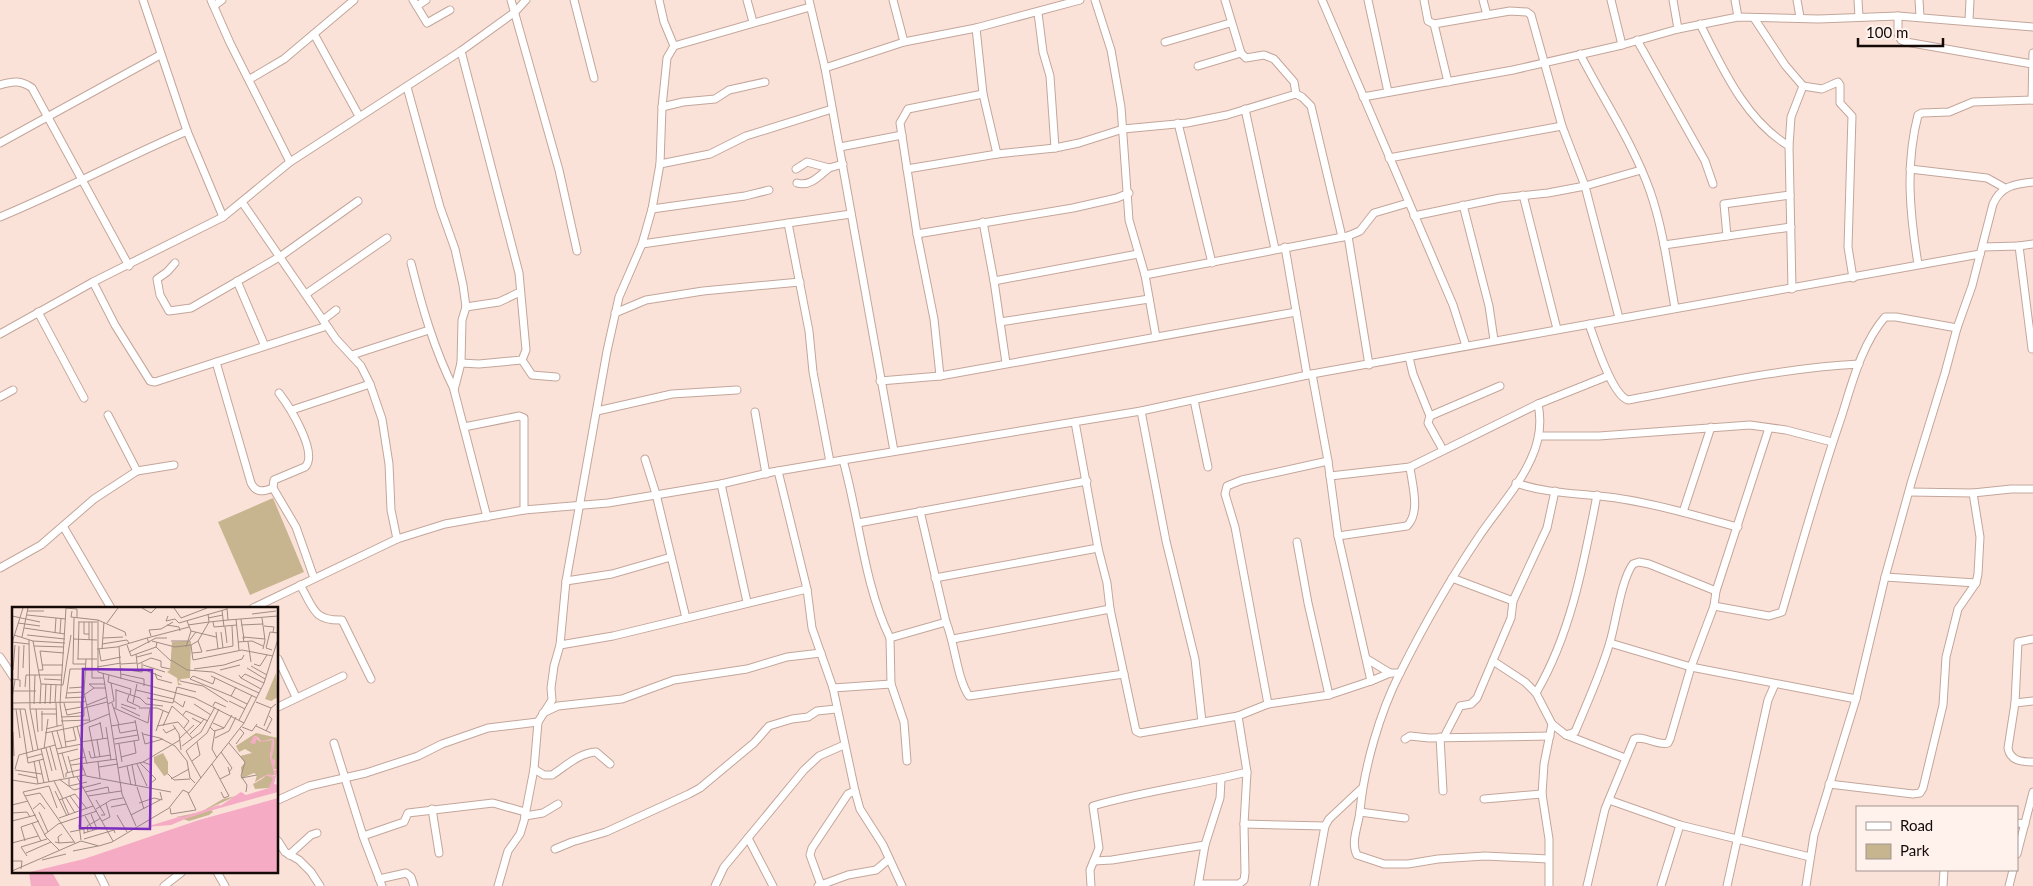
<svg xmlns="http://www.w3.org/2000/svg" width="2033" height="886" font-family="Lato,sans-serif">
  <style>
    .green { fill: #c7b58f }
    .water { fill: #f5abc4 }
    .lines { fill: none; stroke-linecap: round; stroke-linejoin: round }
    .minor-casing { stroke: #c3a69b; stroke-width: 9 }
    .minor { stroke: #fff; stroke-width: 7 }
    .inset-river { fill: none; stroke: #f5abc4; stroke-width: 2.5 }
    .inset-road { fill: none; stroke: #9f8c84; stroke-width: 1 }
    .view { fill: #7b2cbf; fill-opacity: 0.15; stroke: #7b2cbf; stroke-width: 2.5 }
    .inset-edge { fill: none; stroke: #140a07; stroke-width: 2.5 }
  </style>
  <rect width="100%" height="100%" fill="#fbe2d8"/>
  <polygon class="green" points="273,498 304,572 250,595 218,522"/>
  <polygon class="water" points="29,872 52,872 60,886 31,886"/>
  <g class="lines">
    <defs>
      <g id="minor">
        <polyline points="143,0 187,131 223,217"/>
        <polyline points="211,0 230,43 290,162"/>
        <polyline points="413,0 427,23 450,10"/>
        <polyline points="511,0 559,170 577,251"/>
        <polyline points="574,0 594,78"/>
        <polyline points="659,0 664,22 674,46"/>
        <polyline points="747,0 753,22"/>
        <polyline points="809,0 825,68 894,451"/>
        <polyline points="893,0 904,42"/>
        <polyline points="1095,0 1111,50 1121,107 1129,220 1145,275 1156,337"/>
        <polyline points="1225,0 1241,53 1246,58 1264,55 1274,59 1294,82 1296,94"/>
        <polyline points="1322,0 1453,305 1466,346"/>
        <polyline points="1368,0 1388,92"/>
        <polyline points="1424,0 1428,21 1434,24 1510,11 1527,12 1531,15 1562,126 1585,186 1619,318"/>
        <polyline points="1483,0 1487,15"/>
        <polyline points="1611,0 1622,45"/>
        <polyline points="1673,0 1678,29"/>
        <polyline points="1735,0 1738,17"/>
        <polyline points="1797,0 1800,17"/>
        <polyline points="1858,0 1859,17"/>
        <polyline points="1919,0 1920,16"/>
        <polyline points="214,6 222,0"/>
        <polyline points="417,6 426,0"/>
        <polyline points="1038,13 1043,52 1050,76 1055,148"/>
        <polyline points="1898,16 1898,34 1901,40 1906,42 2032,64"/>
        <polyline points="1754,18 1785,65 1803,86"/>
        <polyline points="1969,20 1970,0"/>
        <polyline points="1434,24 1448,82"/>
        <path d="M1700 24C1722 67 1745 120 1789 146L1792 289"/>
        <polyline points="976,28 983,94 997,154"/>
        <polyline points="314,34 359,116"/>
        <polyline points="1637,40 1705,161 1713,184"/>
        <polyline points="1165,42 1230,23"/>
        <path d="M1580 54C1603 99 1633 143 1650 191 1663 228 1668 269 1675 308"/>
        <polyline points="1198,66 1241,53"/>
        <polyline points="825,68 904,42 976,28 1080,0"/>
        <polyline points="250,79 284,59 354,0"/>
        <path d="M0 85C13 81 21 80 32 88L129 266"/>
        <polyline points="407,87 440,207 455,249 463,285 466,307 462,320 461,363 454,390 487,517"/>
        <polyline points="1363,97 1513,70 1622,45 1678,29 1738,17 1819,19 1898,16 2033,27"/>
        <polyline points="2032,100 2033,53"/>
        <polyline points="662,107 683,102 715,99 729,90 765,82"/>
        <polyline points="1245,109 1275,249"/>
        <polyline points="1178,123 1212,263"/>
        <polyline points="0,143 160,55"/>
        <polyline points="1789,146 1791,117 1803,86 1822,89 1838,82 1840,85 1840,103 1852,116 1848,247 1853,278"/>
        <polyline points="840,147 902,135"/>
        <polyline points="1389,158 1562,126"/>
        <polyline points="660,164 710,154 746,136 832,109"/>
        <polyline points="796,169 807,162 829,168 843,164"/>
        <polyline points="907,169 997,154 1055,148 1079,143 1123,129 1187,123 1227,115 1296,94 1302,97 1311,106 1342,237"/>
        <polyline points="1910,169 1987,178 2005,188"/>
        <path d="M797 183C810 187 819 176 829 168"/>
        <polyline points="1523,195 1557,329"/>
        <polyline points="242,202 336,339 361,366 370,384 382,419 389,464 391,510 397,539"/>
        <polyline points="1463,205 1489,306 1494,340"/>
        <polyline points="652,209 745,196 769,190"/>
        <polyline points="1414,216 1500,198 1548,193 1585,186 1641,170"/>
        <path d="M0 217C63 191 124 158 187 131"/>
        <polyline points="983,222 994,281 1006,363"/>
        <polyline points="788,223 809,331 813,372 830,462"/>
        <polyline points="917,234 1073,208 1117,198 1129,193"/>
        <polyline points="1348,236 1369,365"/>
        <polyline points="1727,236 1724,204 1790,195"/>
        <polyline points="642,244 851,214"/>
        <polyline points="1664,245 1791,227"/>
        <polyline points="2019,246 2033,244"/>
        <polyline points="1285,247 1307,375"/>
        <polyline points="1983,247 2019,246 2032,349"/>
        <polyline points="175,263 167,272 157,279 160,295 169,311 191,308 281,256 358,201"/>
        <path d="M411 263C422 307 434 349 454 389"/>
        <path d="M1918 264C1910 215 1905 165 1918 115L1922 113 1949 112 1973 102 2033 100"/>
        <polyline points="1145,275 1348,236 1360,231 1374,213 1408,203"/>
        <polyline points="237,281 264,344"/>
        <polyline points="994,281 1138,254"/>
        <polyline points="93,282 115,325 150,381 155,382 327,326"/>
        <polyline points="306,294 387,238"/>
        <polyline points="466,307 499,302 520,292"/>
        <polyline points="38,312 84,398"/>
        <polyline points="615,313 646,300 703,291 800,282"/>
        <polyline points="323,320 336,310"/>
        <polyline points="1000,322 1149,299"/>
        <path d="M1589 324C1595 341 1612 395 1628 400 1704 386 1781 368 1859 364"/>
        <polyline points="0,334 93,282 223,217 290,162 461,51 515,12 526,0"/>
        <polyline points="352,355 429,330"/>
        <polyline points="1409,357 1413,374 1430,416 1428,423 1443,450"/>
        <polyline points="522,360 532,375 556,377"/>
        <path d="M216 362 251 483C256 493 263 492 273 488"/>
        <polyline points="461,363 479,364 522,360 526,350 519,273 461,51"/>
        <polyline points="1312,374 1328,461 1338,536 1371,681"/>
        <polyline points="940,376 934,319 917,234 900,123 908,109 983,94"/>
        <polyline points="880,381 940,376 1296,312"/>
        <path d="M279 393C289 406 319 453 305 467L274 480 273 488 296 527 314 578"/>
        <polyline points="0,397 13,390"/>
        <polyline points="1194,400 1208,467"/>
        <path d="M1538 404C1542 423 1539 442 1531 459 1518 488 1495 512 1478 538 1449 581 1423 627 1400 673 1380 712 1364 767 1360 811 1359 824 1350 842 1357 855L1384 864H1408L1438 859 1485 856 1548 859"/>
        <polyline points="292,410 370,384"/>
        <polyline points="597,411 672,394 737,390"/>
        <polyline points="1141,411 1166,541 1195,659 1202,722"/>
        <polyline points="755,412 766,474"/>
        <polyline points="108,415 137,471"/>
        <polyline points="1430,416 1500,386"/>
        <polyline points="1075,422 1098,548 1107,583 1110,609 1136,731 1140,733 1238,716 1268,704 1329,695 1371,681 1390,673 1400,673"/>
        <polyline points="464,427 519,416 524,418 524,510"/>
        <polyline points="1539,436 1599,436 1750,425 1786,430 1832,442"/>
        <polyline points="645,459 656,494 686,618"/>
        <path d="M843 460C859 516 864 585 890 638"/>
        <polyline points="778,471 807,589 812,628 833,688 855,791 848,794 812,848 810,855 821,885"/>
        <polyline points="1330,476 1410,467 1538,404 1608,376"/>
        <path d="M1516 483C1550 495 1587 493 1622 499 1662 505 1699 517 1738 527"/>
        <polyline points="721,484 747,602"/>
        <polyline points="1909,492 1973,493 2011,489 2033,489"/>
        <path d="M920 511 946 622C955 643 957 679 969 696L1124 674"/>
        <polyline points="1683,512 1711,427"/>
        <polyline points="858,523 1087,481"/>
        <polyline points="63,526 111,608"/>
        <path d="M1338 536 1407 526C1421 512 1412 485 1410 467"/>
        <polyline points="1297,542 1308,603 1329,695"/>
        <polyline points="0,568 41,545 94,499 137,471 174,465"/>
        <polyline points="1885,577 1976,583"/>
        <polyline points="935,578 1098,548"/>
        <polyline points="1452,578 1513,601"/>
        <polyline points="566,581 612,574 671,557"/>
        <path d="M300 585C314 608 313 621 342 620L371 679"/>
        <path d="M1714 606 1769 616 1782 612C1801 547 1819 482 1841 418 1852 384 1861 345 1885 317H1896L1957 328"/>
        <polyline points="253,608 397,539 445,524 524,510 608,503 721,484 772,472 843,460 1141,411 1312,374 1980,254"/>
        <polyline points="953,639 1110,609"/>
        <path d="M2033 639 2018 642 2015 703 2008 748C2010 761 2022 762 2033 762"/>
        <polyline points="1610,643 1691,667 1856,699"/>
        <polyline points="560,645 613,636 807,589"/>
        <polyline points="0,657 14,678"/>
        <polyline points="278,659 296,697"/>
        <polyline points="1367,659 1390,673"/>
        <polyline points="1493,661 1525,682 1536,693 1552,724 1566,735 1625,758"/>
        <polyline points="833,688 891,684"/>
        <path d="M1536 693C1571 634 1584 562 1597 495"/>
        <polyline points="2015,703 2033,701"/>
        <polyline points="1268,704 1235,527 1225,494 1227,486 1242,480 1328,461"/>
        <polyline points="278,707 343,676"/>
        <polyline points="543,713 558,706 622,699 674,680 747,669 787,657 821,653"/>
        <path d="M1566 735 1575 732C1587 703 1601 673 1610 642 1616 622 1621 580 1633 564L1639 562 1649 564 1716 591"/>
        <polyline points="1440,737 1443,791"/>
        <polyline points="1444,737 1460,706 1471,704 1477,698 1511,618 1513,601 1547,528 1555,491"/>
        <polyline points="1405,739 1410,736 1429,738 1550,736"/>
        <polyline points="334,743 364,839 382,886"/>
        <polyline points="907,761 904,722 891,684 890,638 946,622"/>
        <path d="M534 769 544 775H552C566 766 579 753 596 752L610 764"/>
        <polyline points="1829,784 1913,794 1920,793 1923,788 1943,705 1946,657 1958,609 1976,583 1978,574 1980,537 1973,493"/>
        <polyline points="855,791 860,809 883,845 902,886"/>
        <polyline points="1484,799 1542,794"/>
        <polyline points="278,800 309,786 366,773 418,756 442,744 488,728 538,722"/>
        <polyline points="1609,800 1680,825 1810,857"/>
        <polyline points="432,809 439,853"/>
        <polyline points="1360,812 1405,818"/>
        <polyline points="525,816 543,813 558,804"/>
        <polyline points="2017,823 2025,824"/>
        <polyline points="1244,824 1325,826"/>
        <polyline points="363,836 404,822 408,813 493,803 525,812"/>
        <polyline points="748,838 773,886"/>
        <polyline points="278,841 285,852 299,860 311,872 320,886"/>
        <polyline points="555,849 572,842 606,832 689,794 700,788 754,743 769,726 792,719 808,717 817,711 836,709"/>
        <polyline points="2017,854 2033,792"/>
        <polyline points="289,855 311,835 317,833"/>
        <polyline points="1094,861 1112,860 1205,845"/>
        <polyline points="98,872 105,886"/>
        <polyline points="217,872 225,886"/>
        <polyline points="379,879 406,873 411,877 414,886"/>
        <polyline points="1199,884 1239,884 1244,880 1245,873 1244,824 1247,772 1238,716"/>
        <polyline points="164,886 182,872"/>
        <polyline points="498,886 508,851 520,834 524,821 534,769 538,722 552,700 551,688 554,666 560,645 566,581 607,351 619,297 642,244 652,209 660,164 662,107 667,58 674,46 810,7"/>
        <polyline points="715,886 724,867 804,770 819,756 844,745"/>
        <polyline points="818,886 848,875 876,870 889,859"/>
        <path d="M1091 886 1090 870 1099 848 1093 806C1144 791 1196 785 1247 772"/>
        <polyline points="1198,886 1205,845 1220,798 1221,780"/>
        <polyline points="1314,886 1325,826 1329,819 1361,789"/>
        <polyline points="1549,886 1549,839 1542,794 1544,764 1552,724"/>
        <path d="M1587 886 1605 809 1634 739C1645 735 1656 746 1668 743L1670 739 1691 667 1714 606 1716 591 1769 428"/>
        <polyline points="1661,886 1680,825"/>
        <polyline points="1727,886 1768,700 1775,684"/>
        <path d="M1806 886 1814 835 1856 699 1885 577 1912 480 1945 373 1957 328 1972 286 1993 204C2001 186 2014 184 2033 182"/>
        <polyline points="1943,886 1944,870"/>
        <polyline points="2009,886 2013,870"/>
      </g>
    </defs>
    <use href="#minor" class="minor-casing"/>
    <use href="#minor" class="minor"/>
  </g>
  <g transform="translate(12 607)">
    <rect width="266" height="266" fill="#fbe2d8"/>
    <path d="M179 34 178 71 169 72 166 75 170 78H166L165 71 155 65 158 63 160 35ZM264 66 266 90 259 94 253 92ZM244 126 266 131V162H261L263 155 259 151 261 145 262 132 249 134 246 130 242 129 247 134 261 133 258 149 263 168H254L262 171 257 181 243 182 241 177 250 172 254 168 243 175 245 168 242 166 230 171 229 160 233 156 228 149 240 146 233 142 227 145 224 139ZM151 146 156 155V167L152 169 142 155V150ZM224 189 198 201 201 205 197 208 177 214 164 210 189 205 211 192Z" fill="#c7b58f"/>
    <path d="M242 129 246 130 249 134 262 132 261 146 259 151 263 153 262 163 266 162 262 177 266 178V185L197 204 198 201H205L229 185 234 188 257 181 261 171 254 168 234 183 252 169 257 167 263 169 258 151 260 133 248 135 245 131 243 137 238 136ZM266 191V265H18L72 252 187 213ZM170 209 171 213 159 218 134 220Z" fill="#f5abc4"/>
    <path class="inset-river" d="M169 212 208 199"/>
    <path class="inset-road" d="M130 1 139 6 144 1M162 1 169 11 195 1M210 3 212 20M16 4H32M60 4 59 10 86 13M240 7 264 4M15 8 54 12M0 9 28 15M156 9 154 14 163 12 167 16 215 2M62 11 61 57H74M196 11 211 8M250 11 253 33 251 42M224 12 227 43M229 12 232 32M216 13 266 9M175 14 179 24 204 30M66 15H85M72 15V27H77M80 15V71H92M201 15 202 20 225 18M6 16 28 19M95 16 106 1M155 18 167 20 168 24M176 18 197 15 196 7M229 18 251 17M252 19 262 20 261 25M213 20 215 36M12 21 53 27M204 25 206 42M209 25 211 41M43 26 44 11M48 26 49 11M2 28 21 34 29 77 28 97M15 28 53 32M114 29 113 25 86 13V65L183 91 232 116M139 29 137 23 149 22 161 15M10 30 16 1M91 31 111 30M135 31 177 20M61 32 85 33M17 33 18 102 26 143M77 33V15M21 34 53 36M140 34 163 40 179 38 186 34 197 15 216 13 215 1M159 34H177L184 25M0 35 17 37M145 35 144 40 159 54M226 35 240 34 251 39M232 35 231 30 253 32M236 35 239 55M0 36 11 1M90 37 115 33 117 36M115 38 119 49 144 40M179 38 180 46 190 45 186 34M22 39 52 40M107 40 109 72M174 40 179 24M85 42 105 40 135 31 137 36M87 42 89 54 109 50M90 42 92 15M260 43 254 41 258 25 266 26M194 44 221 39 220 19M117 45 144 31H155M180 46 181 53 230 43 261 49M124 47 126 64M125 50 140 46M65 52H85M66 52 67 15M74 52 72 85 78 115M159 53 175 63 201 65 247 86M109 57 125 56M126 57 139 51 149 54V60L158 62M242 57 248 59 255 48M30 58H51M131 58 153 65M239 59 255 68M85 60 109 56M11 61 12 38M235 61 253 72M109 62 130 65V56M131 62 150 70M182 62 212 58 230 52 232 48M1 63 3 38M27 63H31L28 44 52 46M208 63 228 58M91 66 110 187 124 219M143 66 145 72 160 76M109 67 132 72V79M97 68 96 75 119 82 118 88M227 68 229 71 233 67 252 76M199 69 245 91M229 71 249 82M0 72 8 73V80M6 72 7 39M32 72 50 73M178 72 219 89M178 72 181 69 201 77 203 71M168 74 191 79 216 95M29 77 51 78 59 28M13 80 14 68H50M224 80 219 89 235 97M57 81 72 80M82 81 77 77H93M104 82V101M104 83 128 91 134 97 151 99M124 83 162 92M2 84H24M55 86 72 85M72 88 82 81H93M117 88 115 94 128 100M0 91 3 73M53 91 73 90M54 91 58 62H79M135 91 161 96 165 80 184 85M162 94 171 100 173 94M217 94 233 102M244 95 259 101M0 96 69 95M43 96 44 78M44 96 45 119M52 96 55 108 71 105M100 96 107 118M121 96 125 77M22 97 23 68M33 97 34 77M38 97 39 77M96 97 102 94 99 76M109 97 124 102M182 97 199 108M75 98 95 90M160 99 177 114 172 121M201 99 203 95 214 100M109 100 128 109M102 101 136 116 138 101M127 101H145L157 106M0 102H13L21 144M4 102 8 131M8 102 16 156 32 152M18 102H44M24 102 26 125M53 103 69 100V95L74 94M30 104V124M29 107H44M171 108 174 104 196 114M49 110 72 109V101L95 95M180 111 189 116 192 112M227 113 240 88M49 114 77 113M88 115 91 132M201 116 212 121 220 108M106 118 108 126 125 123M161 118 167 127 169 143M65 119 75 157M99 119 123 115M145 119 166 115 180 131M151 119 160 99M244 119 259 126M252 119 259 101 264 97M94 120 99 153M198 120 202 124 212 121M230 120 240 124 245 117M34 122 50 118M151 122 154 126 164 121M45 124 50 141M144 124 151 104M203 124 200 142 205 151M254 124 260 112 257 109M1 125 2 149M40 125 52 171M130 125 133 137 151 132M33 126 67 119 97 107M131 127 148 131 163 139 175 154 178 171 183 176M178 127 189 116M168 131 182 118M203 131 217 124 224 110M102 132 126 128M85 133 88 150M53 135 64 133 61 120M69 135 96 131M217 136 233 155 229 169 235 178 234 185M103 137 127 133 123 113M107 137 110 155M224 137 232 126 228 122M170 139 189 125 203 100M38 140 44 163M54 140 48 97 54 1 65 2V11M34 141 40 164M29 142 37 175M32 142 36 112M44 142 70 137M77 144 79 151 99 148M209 145 220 161 217 165M50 146 56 166M46 147 66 142M56 149 62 171M83 150 77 120 89 116M109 150 124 146 122 134M15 151 30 147M27 153 32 176M22 154 26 177M58 154 73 150M180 154 188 148 185 135M86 155 88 171M131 155 168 133M128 156 144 172 139 176 138 193M125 157 135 179M200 157 217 189 212 191 209 185M59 158 105 152M70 158 74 169 159 185M120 158 124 179M115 159 119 178M87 160 106 157M106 161 131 155 139 158M3 162 7 148 43 138M3 163 30 167M6 167 25 171M156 167 162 173 178 172M54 170V166L71 162M65 170 101 234M57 171V179L75 175M189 171 174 144 195 126 207 102M229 171 245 168M47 172 62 183 89 176M159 172 177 162M208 172 218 167 216 160M0 173 25 177 73 168M42 174 51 192M37 179 11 185 34 230 47 243M37 179 45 201M125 180 132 202M43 184 55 209M73 185 96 180 97 185M13 189 28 186 63 236M58 189 69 204M76 189 109 184M54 191 63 206M50 192 57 208M47 193 63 187 75 202M84 193 93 208H89M127 196 142 191 150 193 148 185M0 198 16 194M99 200 114 197M158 201 159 207 184 203 176 186M21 202 28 196 33 202M84 202 99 193 111 191M27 205 36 225M0 206 15 205 18 210M105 208 115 225M119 208 148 193M73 209 81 223M47 211 81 199M0 214 24 208M90 214 98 210 94 196M20 216 29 234M67 218 69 233M58 225 72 222V227M76 225 75 219 89 211M72 226 85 222 79 207M32 228 46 217 85 204M72 232 102 223 103 226M13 234 9 220 27 214M43 235 47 236 46 230 50 227M0 236 26 229M47 236 62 235M61 244 86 239M14 246 39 235M15 249 9 240 35 232M30 253 54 247M0 254H10L9 262M0 264 69 234 87 239 100 235 157 201 171 183 177 186 232 116 252 76 266 32"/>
    <path class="view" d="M71 62 140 63 138 222 68 221Z"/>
    <rect width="266" height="266" class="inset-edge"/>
  </g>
  <rect x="1856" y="806" width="162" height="65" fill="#fff2ed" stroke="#a19591"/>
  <rect x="1866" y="822" width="25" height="8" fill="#ffffff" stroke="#a19591"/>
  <text x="1900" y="831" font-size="15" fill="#140a07">Road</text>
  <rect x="1866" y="844" width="25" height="15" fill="#c7b58f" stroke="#a19591"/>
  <text x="1900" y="856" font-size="15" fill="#140a07">Park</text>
  <path d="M1858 38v8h85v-8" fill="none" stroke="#140a07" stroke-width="2.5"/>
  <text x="1866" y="38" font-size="15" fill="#140a07" stroke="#fff2ed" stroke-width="4" paint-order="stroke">100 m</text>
</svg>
